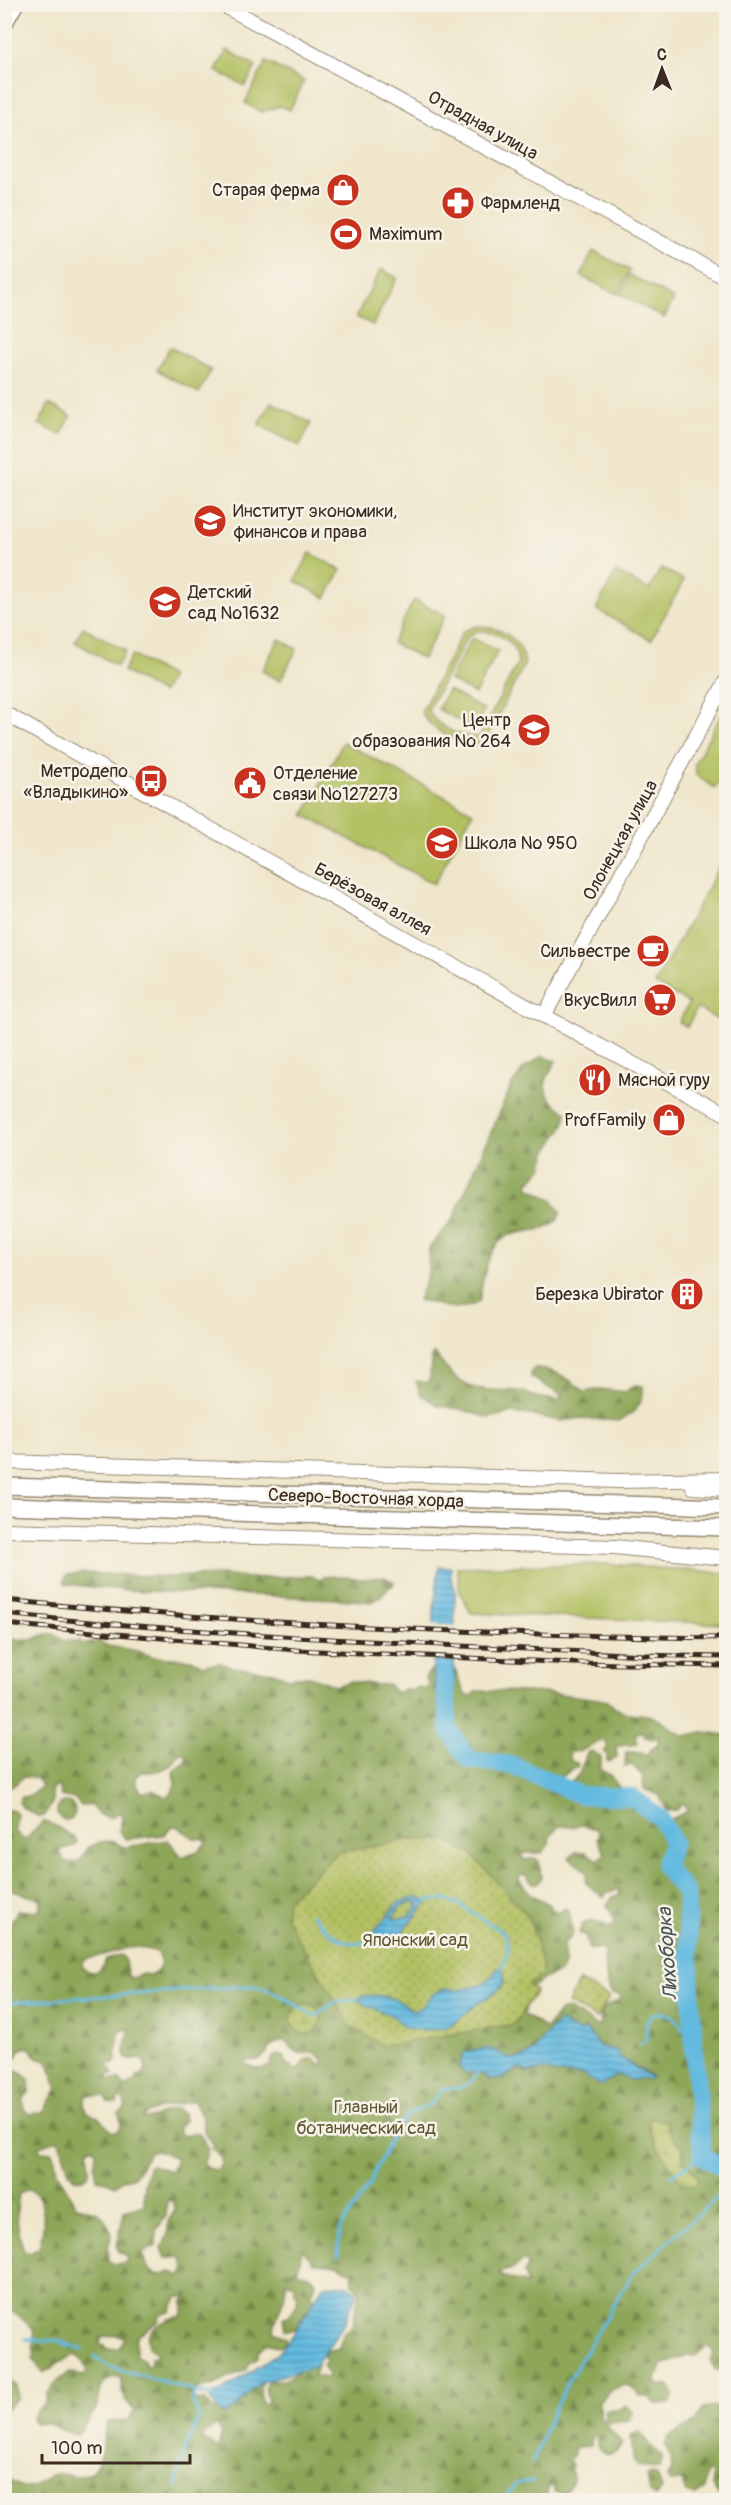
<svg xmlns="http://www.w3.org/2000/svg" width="731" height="2505" font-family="Pangolin,sans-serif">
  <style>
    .green { fill: #b2c062; stroke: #767540; stroke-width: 1.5; fill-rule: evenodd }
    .forest { fill: url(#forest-firs); stroke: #64683b; stroke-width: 1.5; fill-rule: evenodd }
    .wetland { fill: url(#wetland-marsh); stroke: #767540; stroke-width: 1.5 }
    .garden { fill: url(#garden-dots); stroke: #767540; stroke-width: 1.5 }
    .water { fill: url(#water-rules); stroke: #4f727f; stroke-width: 1.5; fill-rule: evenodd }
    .pier { fill: #efe6cb }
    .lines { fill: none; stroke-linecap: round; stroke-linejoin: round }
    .stream { stroke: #63bae0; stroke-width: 3 }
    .river { stroke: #63bae0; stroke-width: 18 }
    .street-casing { stroke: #958874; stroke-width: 12 }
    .secondary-casing { stroke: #958874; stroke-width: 16 }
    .primary-casing { stroke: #958874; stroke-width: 18 }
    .street { stroke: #fff; stroke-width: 9 }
    .secondary { stroke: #fff; stroke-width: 14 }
    .primary { stroke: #fff; stroke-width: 15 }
    .rail-casing { stroke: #3b2a1e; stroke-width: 5 }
    .rail { stroke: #f7f3e8; stroke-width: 3; stroke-dasharray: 9; stroke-linecap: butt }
    .labels { text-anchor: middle; stroke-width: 5; stroke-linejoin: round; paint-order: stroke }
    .street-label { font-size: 18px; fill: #3b2a1e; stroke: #f7f3e8 }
    .poi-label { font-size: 18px; fill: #3b2a1e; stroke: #f7f3e8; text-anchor: end }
    .park-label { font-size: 18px; fill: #5f5732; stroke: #f7f3e8 }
    .water-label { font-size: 20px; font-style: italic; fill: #475558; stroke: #f7f3e8 }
  </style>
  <defs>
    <pattern id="forest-firs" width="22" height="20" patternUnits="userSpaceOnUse" patternTransform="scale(1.5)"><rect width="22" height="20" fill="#8da658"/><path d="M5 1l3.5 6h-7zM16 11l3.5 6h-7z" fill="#748748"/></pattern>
    <pattern id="wetland-marsh" width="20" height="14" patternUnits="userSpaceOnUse" patternTransform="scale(1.5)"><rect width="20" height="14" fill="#b2c062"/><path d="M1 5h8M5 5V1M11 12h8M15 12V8" fill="none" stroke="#929c50"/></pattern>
    <pattern id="garden-dots" width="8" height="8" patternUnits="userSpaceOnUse" patternTransform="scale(1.5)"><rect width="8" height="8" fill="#b2c062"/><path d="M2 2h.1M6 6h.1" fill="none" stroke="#929c50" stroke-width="1.8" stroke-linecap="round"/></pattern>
    <pattern id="water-rules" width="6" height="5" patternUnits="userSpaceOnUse" patternTransform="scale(1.5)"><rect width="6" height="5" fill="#63bae0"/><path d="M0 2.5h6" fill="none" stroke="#5397b5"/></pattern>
  </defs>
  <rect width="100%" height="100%" fill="#f7f3e8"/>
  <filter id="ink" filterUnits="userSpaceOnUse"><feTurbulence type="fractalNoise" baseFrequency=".0167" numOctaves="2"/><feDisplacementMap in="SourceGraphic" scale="12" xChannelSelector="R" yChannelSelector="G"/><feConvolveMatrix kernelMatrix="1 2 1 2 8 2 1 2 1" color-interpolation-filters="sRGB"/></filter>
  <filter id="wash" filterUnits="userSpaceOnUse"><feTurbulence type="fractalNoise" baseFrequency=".008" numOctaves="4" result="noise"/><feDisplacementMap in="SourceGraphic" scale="24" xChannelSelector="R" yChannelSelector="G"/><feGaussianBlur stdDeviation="1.35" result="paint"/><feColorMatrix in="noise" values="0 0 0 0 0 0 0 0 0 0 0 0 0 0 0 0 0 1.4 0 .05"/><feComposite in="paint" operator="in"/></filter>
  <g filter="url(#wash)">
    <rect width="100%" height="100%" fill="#efe6cb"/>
    <g class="green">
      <polygon points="227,50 256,66 245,86 216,71"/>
      <polygon points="266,62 304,81 290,110 280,106 261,112 245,103"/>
      <polygon points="593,251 630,270 617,294 581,276"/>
      <polygon points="381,269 397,278 373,325 356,317"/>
      <polygon points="630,275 674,299 664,318 620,294"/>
      <polygon points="170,347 211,370 199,393 157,370"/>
      <polygon points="271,402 311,423 300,446 259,425"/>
      <polygon points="49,404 71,416 61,435 39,424"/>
      <polygon points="310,553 341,570 326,598 295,581"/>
      <polygon points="661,568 684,580 651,640 596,609 616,572 649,590"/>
      <polygon points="414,600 445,615 423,659 392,643"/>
      <path d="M476 626C500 626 521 638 525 663L483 745C459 745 433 732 421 712L463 631ZM477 631C498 631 517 641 518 663L479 737C461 738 436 727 428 710L468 636Z"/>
      <polygon points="83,627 126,651 117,666 75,642"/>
      <polygon points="472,638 498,651 475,694 449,680"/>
      <polygon points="279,639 297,649 280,681 262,671"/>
      <polygon points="132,655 171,677 162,693 123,671"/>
      <polygon points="448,690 484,710 474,729 438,709"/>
      <polygon points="726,705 726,771 715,788 696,775 695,763"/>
      <polygon points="343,742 473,812 434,884 304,815"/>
      <polygon points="726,855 726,1024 697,1008 687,1027 679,1022 689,1003 655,984"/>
      <polygon points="607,1564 726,1573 726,1624 471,1613 460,1592 457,1567"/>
    </g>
    <g class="forest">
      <path d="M542 1056 556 1061C553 1067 549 1072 547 1078 541 1093 555 1106 567 1112 565 1136 545 1142 543 1168L528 1183 529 1188 552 1200 561 1213C553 1238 521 1226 504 1238 486 1251 483 1280 479 1301 462 1315 436 1304 418 1300L428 1275 429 1248 453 1219 511 1086 524 1068Z"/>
      <path d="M434 1353C462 1392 473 1390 518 1391 525 1391 530 1396 536 1397 544 1399 552 1399 560 1400L561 1395 531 1377V1372L535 1368C554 1368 570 1380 585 1392L600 1389 625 1392C632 1387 635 1385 643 1386 645 1404 634 1413 619 1421L581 1418 560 1421 531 1415 510 1413 488 1418 460 1409 439 1406 421 1395 416 1381 426 1383 430 1379 431 1357Z"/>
      <path d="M80 1573 170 1577 220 1575 249 1578 311 1576 320 1579 323 1577 339 1576 364 1579 384 1577 394 1582 393 1585C384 1589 382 1598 372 1602 347 1598 321 1599 295 1597 219 1592 142 1594 66 1584L64 1581 67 1575Z"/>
      <path d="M54 1634 64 1641H80L83 1645 98 1641 108 1646 137 1651 154 1657 191 1659 202 1665 220 1663 233 1667 273 1672 288 1678 309 1676 336 1686 351 1681 377 1685 388 1684 397 1694 403 1689 410 1691 418 1687 426 1689 429 1683 425 1678 431 1670H455L464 1693 470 1697 476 1691C521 1691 566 1693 608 1701 622 1718 632 1711 651 1716 662 1720 673 1730 684 1736L703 1732 726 1735V2370H715L710 2360 714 2354 712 2348 707 2346 695 2356 687 2355 661 2366 655 2381 659 2385 669 2386 674 2395 670 2404H655L650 2398 639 2395 631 2386 623 2385 611 2390 600 2402V2418L622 2443C620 2450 615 2455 607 2454L598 2448 596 2434 594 2433 590 2446 575 2447 573 2457 570 2459 573 2466 570 2468C576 2479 572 2485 564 2494L554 2492V2487L551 2486 548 2488 546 2500H5V2479C14 2482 26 2492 35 2486 41 2482 44 2478 51 2475 60 2472 69 2476 79 2476 105 2476 101 2437 107 2422L129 2420 134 2412 122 2393V2378C102 2372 99 2393 98 2407 90 2416 86 2426 76 2434L60 2429 50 2423 35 2424 32 2419 37 2410 46 2403 48 2393 57 2382 70 2372 82 2376 87 2374C86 2366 82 2357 73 2355L43 2373 33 2359 35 2355C31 2343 36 2339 34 2329L5 2305V2071L15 2069 29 2079 30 2091 23 2100 25 2110 30 2114 43 2112 57 2089 50 2065 47 2061 37 2058 30 2048C22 2046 19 2051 16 2058L5 2061 4 1989 6 1983 5 1926H9L18 1910 36 1912 40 1909V1899L13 1891 5 1877V1810H14L17 1814 15 1831 21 1838 26 1839 43 1822C54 1822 64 1833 75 1837L77 1842 74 1846 59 1850 65 1861C80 1866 82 1859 88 1847 96 1845 104 1839 113 1842 119 1844 120 1847 127 1847L168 1840 182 1857 198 1851 206 1843 204 1839 194 1838 176 1826 171 1827 164 1835 126 1839 119 1831 123 1814 118 1813 110 1818C99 1816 95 1813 91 1804L81 1806 75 1799 61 1796 58 1786 54 1787 51 1791 53 1801 44 1816 39 1817 22 1807 19 1802 21 1798 31 1795 41 1787 37 1778 23 1777 13 1786 5 1787 4 1638 31 1640 44 1635ZM644 1732 645 1737 653 1739 658 1736V1745L650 1750 647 1756 639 1752H626L625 1766 632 1765 643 1776 644 1789 659 1795 667 1811 677 1810 682 1803 688 1811 667 1821 666 1832 662 1828 664 1821 646 1801H629L610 1775 601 1770V1757L592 1751 587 1753 579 1774 572 1782 559 1778 578 1766 577 1763 571 1761 569 1757 570 1752C586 1753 589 1744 604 1740L608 1747 604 1752 607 1755V1761L610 1762 617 1757 616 1746 633 1745 638 1743 635 1733ZM184 1753 187 1757 184 1763 175 1769 173 1773 175 1784 171 1795 166 1797 152 1790 142 1793 136 1784V1777L140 1772C155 1773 172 1770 179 1754ZM581 1825 597 1829 599 1834 597 1838 605 1854 598 1860 585 1852H576L569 1858C576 1864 581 1865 587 1873L586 1883 604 1898 606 1893 618 1889 621 1893 613 1897 607 1904 615 1921 614 1926H606C598 1919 591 1921 582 1924L579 1933 586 1936 589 1949H603L607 1982 611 1993 621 1995 620 2000C607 2005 598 2008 601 2025L597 2026 569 2009 560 2011 546 2029 524 2015 530 1989 546 1978 561 1972 565 1961 563 1945 573 1934 569 1910 565 1908 560 1912H554L549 1904 530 1894 518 1878 521 1875H526L533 1883H538L541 1878 539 1861 535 1858 525 1860 521 1856 525 1853H542L549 1844 550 1836 559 1826 574 1827ZM135 1946 158 1952C163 1960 161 1970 152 1975L142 1974 133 1979 128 1976 124 1958 120 1955 106 1959C103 1971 94 1976 83 1968L82 1962 87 1959ZM565 2024 578 2033 586 2029 599 2046 614 2050 620 2058 650 2075 631 2080 616 2075 602 2085 584 2075 557 2074 546 2070 527 2073 519 2068 503 2078 458 2066 467 2051H477L515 2060 526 2056 537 2048 552 2028ZM130 2029 124 2050 126 2059 133 2060 138 2058 144 2061 146 2068 144 2073 137 2077 135 2082 125 2087 119 2079 110 2080 107 2078 113 2074 107 2064 115 2063 118 2059 116 2053 120 2031ZM281 2041H286C293 2053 302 2056 314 2052L324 2061 322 2065 314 2059H306L299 2069 295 2070 286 2064 285 2057 279 2055 273 2057 270 2066C262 2071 254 2069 246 2064V2060C269 2064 263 2047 281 2041ZM86 2095 104 2096 108 2102 117 2103 119 2097 124 2101 126 2108 119 2113 121 2125 119 2131 112 2132 97 2116 86 2112 84 2105ZM193 2100 203 2119 204 2131 214 2145 212 2149 221 2158V2165L217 2170 207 2168 204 2162 208 2149 200 2134 195 2133 181 2135 178 2128 184 2121 183 2114 176 2109C162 2109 157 2120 143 2118L144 2115C160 2105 176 2106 193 2100ZM666 2121C669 2138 683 2143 683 2161L698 2177 694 2185 682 2183 649 2130ZM57 2140 61 2143C62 2151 68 2171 72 2176 79 2183 89 2178 90 2169 90 2163 88 2156 88 2150L93 2147 96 2151 95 2167 97 2179 107 2181 115 2186 122 2180 135 2176C148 2158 148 2139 176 2160L171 2171 152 2165 148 2167 144 2185V2205L124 2211 117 2246 118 2251 127 2256 126 2263 113 2264 109 2260 108 2247 112 2234 104 2218 98 2212 76 2206 57 2172 54 2156 51 2152 40 2151 39 2146ZM28 2189C49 2195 44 2232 39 2248L30 2253 24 2251C18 2233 15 2212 19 2194ZM171 2199 176 2209 168 2221V2234L162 2248 166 2258H181L185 2268 181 2276 170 2271C153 2281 146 2268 142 2253L156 2246 157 2229 166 2216 167 2202ZM302 2249 314 2263 338 2264 353 2273 352 2283 360 2293 352 2326 344 2332 339 2348 326 2351 324 2356 326 2361 323 2366 329 2375 328 2378 314 2376 317 2366 316 2361 285 2380 268 2381 265 2387 268 2402 266 2404 262 2403 260 2389 262 2380 219 2409 214 2410 205 2401H197L194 2395 197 2388C216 2389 229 2374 246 2371L249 2364 258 2358V2351L267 2342 279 2347 285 2344 286 2338 274 2331C275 2314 287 2301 286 2282L294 2285V2292L298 2295 297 2304 291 2314 283 2318 285 2330 297 2329 298 2322 304 2319 305 2312 315 2306 312 2295 316 2282C310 2272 302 2274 291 2271L298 2270ZM523 2260 527 2263 528 2268 524 2272 527 2284 501 2276 500 2272 513 2269ZM189 2293 184 2301V2311L181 2317C172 2315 150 2328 148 2337 148 2339 149 2346 149 2347L158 2354 151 2358 150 2366 147 2367 144 2361 136 2354V2339L139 2334 158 2322 160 2315 170 2312 177 2297H183ZM117 2335 125 2338 119 2348 108 2349 100 2344 101 2338ZM217 2425 222 2433 218 2448H215L211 2442 202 2439 204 2434Z"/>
      <circle cx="66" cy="1811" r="9"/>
      <polygon points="5,2378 16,2386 18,2397 5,2411"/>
      <path d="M726 2381V2500H725C715 2491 711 2489 713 2474L709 2471 706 2475 704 2489 696 2496 687 2493 682 2481 670 2482 667 2478 672 2470 671 2458 665 2445 668 2437 695 2423 702 2409 722 2406 726 2399Z"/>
      <polygon points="626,2405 633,2412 629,2420 608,2424 605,2420 605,2410 620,2409"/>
      <polygon points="640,2432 649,2444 662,2456 659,2468 637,2466 633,2459 631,2435"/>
      <polygon points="652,2473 657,2475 662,2489 655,2497 650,2493 647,2475"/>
    </g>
    <g class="wetland">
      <circle cx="306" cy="2019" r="15"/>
      <path d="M654 2119 666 2121C668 2130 674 2141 682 2146L683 2161 698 2177V2182L694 2185 682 2183C674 2170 645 2133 649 2120Z"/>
    </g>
    <g class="garden">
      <polygon points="412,1839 448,1841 471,1854 527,1915 535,1936 543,1975 528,1985 536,1991 514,2024 384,2046 350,2026 286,1918 287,1900 337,1853"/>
      <polygon points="579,1981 609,1997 597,2019 568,2003"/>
    </g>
    <g class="water">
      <polygon points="439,1567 451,1567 451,1579 455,1589 454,1693 436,1694 433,1669 434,1610"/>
      <path d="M417 1897 425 1900 427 1903 394 1941 384 1945 371 1944 369 1940 371 1935 398 1903ZM412 1902 419 1903C414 1915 405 1920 392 1918L401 1906Z"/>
      <path d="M498 1968 503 1970C509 1988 495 1992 483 2000 458 2015 461 2028 427 2030 421 2030 410 2030 404 2027 400 2025 398 2020 394 2017 382 2010 367 2008 357 1999 367 1992 391 1996 402 2003 406 2006 409 2009 414 2011L423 2006 431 1995 446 1988 459 1990 482 1985 489 1980Z"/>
      <path d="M560 2022 578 2032 586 2029 599 2046 618 2051 620 2058 651 2077 650 2079 631 2080 616 2075 602 2085H597L584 2075 557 2074 546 2070 527 2072 519 2068 503 2078 491 2080 478 2072 466 2073 458 2066 462 2059V2054C469 2050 486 2047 494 2050 501 2052 506 2060 515 2059 539 2058 543 2031 560 2022Z"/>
      <path d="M338 2285 349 2286 357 2293 345 2322 315 2367C298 2372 279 2375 263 2382 247 2389 241 2411 222 2414L210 2400 213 2393 220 2392 278 2354 293 2335 323 2286Z"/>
    </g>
    <polygon class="pier" points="431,1624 458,1626 457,1660 430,1659"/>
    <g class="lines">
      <g class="stream">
        <polyline points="425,1900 445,1900 457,1903 505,1934 508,1950 502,1968"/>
        <path d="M312 1914C326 1932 345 1949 369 1942"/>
        <path d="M5 2003 249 1986C275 1988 290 2001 311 2015L316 2016 334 2003 357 1999"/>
        <path d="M640 2044 646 2040C647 2034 645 2026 647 2021 649 2017 654 2014 659 2013 678 2010 686 2036 694 2049"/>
        <polyline points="670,2176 702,2156"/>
        <path d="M338 2256 340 2229 370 2183 389 2142 406 2116 432 2103 442 2089C463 2088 468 2088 479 2070"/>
        <polyline points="25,2339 58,2341 83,2350"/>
        <polyline points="4,2341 10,2340"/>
        <polyline points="94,2357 110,2367 214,2397"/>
        <polyline points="532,2463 549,2420 570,2378 633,2273 726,2190"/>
        <path d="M177 2486C179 2461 188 2439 199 2418L193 2401 194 2392"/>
        <polyline points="176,2500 176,2497"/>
        <polyline points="504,2500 517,2483 533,2481"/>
      </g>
      <polyline class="river" points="444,1670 449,1730 469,1760 512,1765 580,1795 632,1797 659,1817 673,1842 664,1866 686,1893 694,2049 702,2156 726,2170"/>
    </g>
  </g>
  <g filter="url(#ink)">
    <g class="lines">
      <defs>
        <polyline id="street" points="4,30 19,4"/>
        <g id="secondary">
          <polyline points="221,4 726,278"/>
          <polyline points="4,713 528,1007 726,1114"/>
          <polyline points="544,1016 726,681"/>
          <polyline points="4,1462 619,1481 726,1479"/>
          <polyline points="693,1487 726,1489"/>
          <polyline points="4,1530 614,1547 726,1558"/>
        </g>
        <g id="primary">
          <polyline points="4,1486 726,1507"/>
          <polyline points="4,1506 726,1528"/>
        </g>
      </defs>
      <use href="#street" class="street-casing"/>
      <use href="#secondary" class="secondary-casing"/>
      <use href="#primary" class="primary-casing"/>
      <use href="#street" class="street"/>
      <use href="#secondary" class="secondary"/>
      <use href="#primary" class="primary"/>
      <defs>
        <g id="rail">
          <path d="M4 1600C244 1624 486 1635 726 1638"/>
          <path d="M4 1614C163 1630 322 1639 481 1647 563 1650 645 1657 726 1657"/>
          <polyline points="4,1624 296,1650 574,1663 726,1666"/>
        </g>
      </defs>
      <use href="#rail" class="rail-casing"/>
      <use href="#rail" class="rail"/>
    </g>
  </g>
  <defs>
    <symbol id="shop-disc" viewBox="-11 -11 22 22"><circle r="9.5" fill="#c8321e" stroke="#f7f3e8"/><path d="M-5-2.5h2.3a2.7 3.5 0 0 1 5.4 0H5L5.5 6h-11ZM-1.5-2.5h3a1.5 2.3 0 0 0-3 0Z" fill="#fff"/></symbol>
    <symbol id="pharmacy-disc" viewBox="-11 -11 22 22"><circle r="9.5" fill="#c8321e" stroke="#f7f3e8"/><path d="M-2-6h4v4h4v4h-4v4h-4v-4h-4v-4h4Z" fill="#fff"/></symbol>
    <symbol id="stadium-disc" viewBox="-11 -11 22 22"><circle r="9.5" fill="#c8321e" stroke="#f7f3e8"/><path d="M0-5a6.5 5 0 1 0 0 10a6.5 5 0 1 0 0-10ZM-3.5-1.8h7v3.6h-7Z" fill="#fff"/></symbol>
    <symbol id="university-disc" viewBox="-11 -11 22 22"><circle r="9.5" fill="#c8321e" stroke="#f7f3e8"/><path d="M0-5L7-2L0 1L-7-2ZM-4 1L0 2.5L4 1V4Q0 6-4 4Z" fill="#fff"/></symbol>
    <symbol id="school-disc" viewBox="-11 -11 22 22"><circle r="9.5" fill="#c8321e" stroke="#f7f3e8"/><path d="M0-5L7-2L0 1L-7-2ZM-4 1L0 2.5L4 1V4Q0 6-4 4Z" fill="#fff"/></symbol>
    <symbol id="bus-disc" viewBox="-11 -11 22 22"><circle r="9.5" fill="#c8321e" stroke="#f7f3e8"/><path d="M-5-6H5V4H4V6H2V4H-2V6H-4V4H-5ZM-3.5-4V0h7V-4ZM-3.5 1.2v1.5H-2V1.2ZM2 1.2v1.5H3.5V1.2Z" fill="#fff"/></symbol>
    <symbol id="civic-disc" viewBox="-11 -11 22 22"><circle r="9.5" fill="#c8321e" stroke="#f7f3e8"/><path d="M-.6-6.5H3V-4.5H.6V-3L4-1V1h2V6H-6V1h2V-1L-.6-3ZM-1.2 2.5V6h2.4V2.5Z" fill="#fff"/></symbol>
    <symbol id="cafe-disc" viewBox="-11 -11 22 22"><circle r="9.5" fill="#c8321e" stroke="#f7f3e8"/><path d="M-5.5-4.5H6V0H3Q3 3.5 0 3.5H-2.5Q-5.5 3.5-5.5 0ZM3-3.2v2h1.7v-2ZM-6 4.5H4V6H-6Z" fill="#fff"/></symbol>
    <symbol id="supermarket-disc" viewBox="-11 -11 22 22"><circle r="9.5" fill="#c8321e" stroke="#f7f3e8"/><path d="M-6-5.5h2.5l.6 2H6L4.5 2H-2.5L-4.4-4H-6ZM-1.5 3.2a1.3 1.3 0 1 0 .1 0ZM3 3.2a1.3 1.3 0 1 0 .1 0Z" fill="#fff"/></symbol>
    <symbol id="restaurant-disc" viewBox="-11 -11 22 22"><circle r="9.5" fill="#c8321e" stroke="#f7f3e8"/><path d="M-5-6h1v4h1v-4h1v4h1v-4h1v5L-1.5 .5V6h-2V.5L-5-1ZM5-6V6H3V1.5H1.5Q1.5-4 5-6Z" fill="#fff"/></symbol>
    <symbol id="building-disc" viewBox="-11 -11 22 22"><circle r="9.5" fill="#c8321e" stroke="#f7f3e8"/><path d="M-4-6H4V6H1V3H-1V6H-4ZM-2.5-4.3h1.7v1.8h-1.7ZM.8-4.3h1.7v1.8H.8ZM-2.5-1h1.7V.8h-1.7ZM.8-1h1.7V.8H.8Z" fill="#fff"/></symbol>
  </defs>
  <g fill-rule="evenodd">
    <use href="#shop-disc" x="324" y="171" width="38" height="38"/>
    <use href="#pharmacy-disc" x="439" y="184" width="38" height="38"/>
    <use href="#stadium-disc" x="327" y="215" width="38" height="38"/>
    <use href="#university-disc" x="191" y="502" width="38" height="38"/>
    <use href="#school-disc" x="146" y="583" width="38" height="38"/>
    <use href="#school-disc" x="515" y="711" width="38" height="38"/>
    <use href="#bus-disc" x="132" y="762" width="38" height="38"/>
    <use href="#civic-disc" x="231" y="764" width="38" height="38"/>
    <use href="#school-disc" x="423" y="824" width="38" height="38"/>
    <use href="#cafe-disc" x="634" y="932" width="38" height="38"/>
    <use href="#supermarket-disc" x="641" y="981" width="38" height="38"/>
    <use href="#restaurant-disc" x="576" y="1061" width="38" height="38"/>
    <use href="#shop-disc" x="650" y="1101" width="38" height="38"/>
    <use href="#building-disc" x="668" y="1275" width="38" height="38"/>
  </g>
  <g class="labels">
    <g class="street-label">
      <text transform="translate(483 125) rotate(29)" y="6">Отрадная улица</text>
      <text transform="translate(620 840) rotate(-61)" y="6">Олонецкая улица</text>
      <text transform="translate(373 899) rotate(29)" y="6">Берёзовая аллея</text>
      <text transform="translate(366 1498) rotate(2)" y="6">Северо-Восточная хорда</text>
    </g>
    <g class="poi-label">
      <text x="320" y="196">Старая ферма</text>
      <text x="481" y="209" text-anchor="start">Фармленд</text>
      <text x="369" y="240" text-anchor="start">Maximum</text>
      <text x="233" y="517" text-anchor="start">Институт экономики,<tspan x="233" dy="21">финансов и права</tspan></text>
      <text x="188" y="598" text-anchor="start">Детский<tspan x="188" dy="21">сад №1632</tspan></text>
      <text x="511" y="726">Центр<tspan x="511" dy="21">образования № 264</tspan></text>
      <text x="128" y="777">Метродепо<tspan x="128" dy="21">«Владыкино»</tspan></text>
      <text x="273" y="779" text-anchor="start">Отделение<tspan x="273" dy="21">связи №127273</tspan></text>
      <text x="465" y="849" text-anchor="start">Школа № 950</text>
      <text x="630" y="957">Сильвестре</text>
      <text x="637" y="1006">ВкусВилл</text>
      <text x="618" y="1086" text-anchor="start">Мясной гуру</text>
      <text x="646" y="1126">ProfFamily</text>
      <text x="664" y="1300">Березка Ubirator</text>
    </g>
    <g class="park-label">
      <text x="415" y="1946">Японский сад</text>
      <text x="366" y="2113">Главный<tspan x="366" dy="21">ботанический сад</tspan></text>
    </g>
    <g class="water-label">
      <text transform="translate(667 1954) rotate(-94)" y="7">Лихоборка</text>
    </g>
  </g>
  <rect width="731" height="2505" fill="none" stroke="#f7f3e8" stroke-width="24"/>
  <g transform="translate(662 69) rotate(359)" stroke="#f7f3e8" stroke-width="4.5" paint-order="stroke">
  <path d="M0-4.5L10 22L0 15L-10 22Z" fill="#3b2a1e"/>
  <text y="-9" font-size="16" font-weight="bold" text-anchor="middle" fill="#3b2a1e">С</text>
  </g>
  <path d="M42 2454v9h148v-9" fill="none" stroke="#3b2a1e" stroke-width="3"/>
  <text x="51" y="2454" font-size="18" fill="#3b2a1e" stroke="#f7f3e8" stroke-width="4.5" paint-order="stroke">100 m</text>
</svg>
